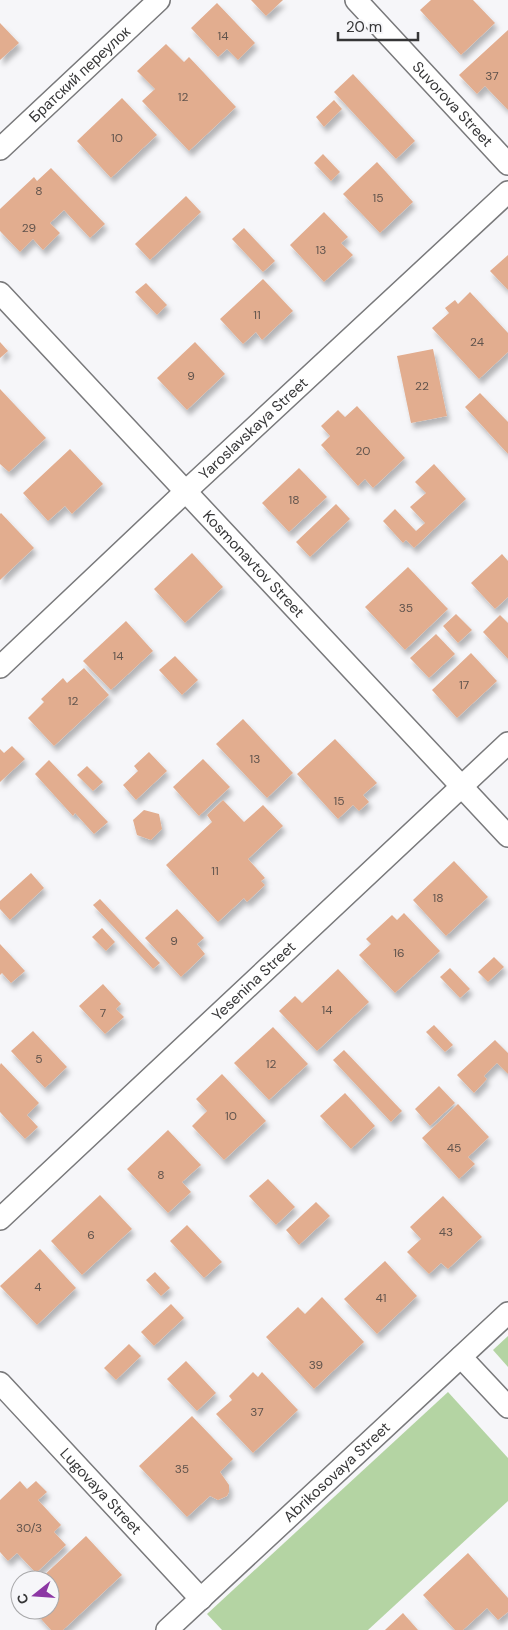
<svg xmlns="http://www.w3.org/2000/svg" width="508" height="1630" font-family="'DM Sans',sans-serif">
  <style>
    .green { fill: #b4d4a3 }
    .building { fill: #e2ad8f; filter: url(#shadow) }
    .lines { fill: none; stroke-linecap: round; stroke-linejoin: round }
    .minor-casing { stroke: #79797b; stroke-width: 24 }
    .minor { stroke: #fff; stroke-width: 21 }
    .labels { text-anchor: middle; stroke-width: 4; stroke-linejoin: round; paint-order: stroke }
    .number-label { font-size: 12px; fill: #61544d }
    .street-label { font-size: 15px; fill: #363637; stroke: #f6f6f9 }
  </style>
  <defs>
    <filter id="shadow"><feDropShadow dx="3" dy="5.5" stdDeviation="2.5" flood-color="#0004"/></filter>
  </defs>
  <rect width="100%" height="100%" fill="#f6f6f9"/>
  <g class="green">
    <polygon points="508,1336 508,1367 493,1350"/>
    <polygon points="448,1392 508,1458 508,1501 368,1630 222,1630 207,1614"/>
  </g>
  <g class="building">
    <polygon points="251,0 283,0 266,16"/>
    <polygon points="431,0 473,0 495,23 461,55 420,10"/>
    <polygon points="217,3 255,43 238,60 227,49 218,57 191,28"/>
    <polygon points="0,23 19,43 0,60"/>
    <polygon points="508,30 508,110 485,86 477,94 459,75"/>
    <polygon points="166,44 184,62 189,57 236,107 189,151 142,101 155,89 137,71"/>
    <polygon points="353,74 415,141 396,159 334,92"/>
    <polygon points="122,98 157,135 111,178 77,141"/>
    <polygon points="334,100 342,109 324,127 316,117"/>
    <polygon points="323,154 340,172 331,181 314,163"/>
    <polygon points="377,162 413,202 380,233 343,194"/>
    <polygon points="51,168 105,224 90,238 64,210 50,223 60,233 43,250 33,239 20,252 0,231 0,209 34,177 37,181"/>
    <polygon points="186,196 201,212 150,260 135,244"/>
    <polygon points="324,212 348,237 341,243 353,255 324,282 290,245"/>
    <polygon points="244,228 275,261 263,272 232,239"/>
    <polygon points="508,255 508,290 490,271"/>
    <polygon points="263,279 293,311 262,340 256,332 243,344 220,319"/>
    <polygon points="146,283 167,305 157,315 135,292"/>
    <polygon points="470,292 508,333 508,352 479,379 432,328 449,313 445,308 455,300 458,304"/>
    <polygon points="0,342 8,351 0,358"/>
    <polygon points="195,342 225,374 187,410 157,378"/>
    <polygon points="433,349 447,416 411,423 397,356"/>
    <polygon points="0,389 46,438 9,472 0,464"/>
    <polygon points="480,393 508,422 508,454 465,407"/>
    <polygon points="357,406 405,458 373,488 365,479 358,486 321,445 330,436 321,426 338,410 345,417"/>
    <polygon points="70,449 103,484 72,514 65,506 48,521 23,493"/>
    <polygon points="434,464 466,499 414,548 406,540 403,543 383,521 395,509 416,531 425,523 410,507 426,493 415,482"/>
    <polygon points="299,468 327,497 289,532 262,503"/>
    <polygon points="336,504 350,519 310,557 296,542"/>
    <polygon points="1,513 34,548 0,580 0,514"/>
    <polygon points="192,553 223,587 185,623 154,589"/>
    <polygon points="502,554 508,561 508,597 495,609 471,583"/>
    <polygon points="408,567 448,609 405,650 365,607"/>
    <polygon points="456,614 472,630 458,643 443,626"/>
    <polygon points="500,615 508,623 508,659 483,632"/>
    <polygon points="126,621 153,651 111,690 83,661"/>
    <polygon points="436,634 455,654 429,678 410,658"/>
    <polygon points="471,653 497,681 457,718 432,690"/>
    <polygon points="175,656 198,680 182,695 159,670"/>
    <polygon points="84,668 109,695 54,746 28,718 44,702 41,699 63,678 67,683"/>
    <polygon points="243,719 293,773 267,798 216,744"/>
    <polygon points="335,739 377,783 363,795 369,802 359,811 353,805 338,819 297,774"/>
    <polygon points="12,746 25,759 0,782 0,749 4,753"/>
    <polygon points="149,752 167,771 136,800 123,785 138,771 134,766"/>
    <polygon points="203,759 230,787 199,816 173,787"/>
    <polygon points="49,760 108,822 94,834 75,813 73,816 35,774"/>
    <polygon points="87,766 103,782 93,791 77,775"/>
    <polygon points="223,800 244,822 263,805 283,826 248,859 265,878 261,881 265,885 247,902 244,898 218,922 166,865 212,822 207,815"/>
    <polygon points="144,810 159,814 162,829 151,840 137,835 133,820"/>
    <polygon points="454,861 488,897 446,936 413,900"/>
    <polygon points="31,873 44,888 10,920 0,909 0,901"/>
    <polygon points="100,899 160,963 153,969 93,905"/>
    <polygon points="177,909 204,938 197,944 205,954 181,977 145,938"/>
    <polygon points="404,913 440,951 395,993 359,955 371,944 366,939 392,915 397,920"/>
    <polygon points="102,928 115,942 106,951 92,937"/>
    <polygon points="0,944 25,971 11,983 2,973 0,975"/>
    <polygon points="494,957 504,967 488,982 478,972"/>
    <polygon points="450,968 470,989 460,998 440,977"/>
    <polygon points="338,969 369,1002 317,1051 279,1011 295,996 302,1003"/>
    <polygon points="103,984 121,1004 116,1009 124,1017 105,1034 79,1006"/>
    <polygon points="434,1025 453,1045 445,1052 426,1032"/>
    <polygon points="273,1027 308,1064 269,1100 234,1063"/>
    <polygon points="33,1031 67,1067 45,1088 11,1051"/>
    <polygon points="495,1040 508,1053 508,1074 497,1063 484,1076 487,1079 474,1093 457,1075"/>
    <polygon points="344,1050 402,1111 391,1122 333,1060"/>
    <polygon points="1,1063 39,1103 27,1115 38,1127 25,1139 0,1112 0,1065"/>
    <polygon points="222,1074 266,1121 224,1160 192,1126 207,1111 196,1099"/>
    <polygon points="439,1086 455,1103 430,1126 415,1109"/>
    <polygon points="345,1093 375,1126 351,1149 320,1116"/>
    <polygon points="458,1104 489,1137 468,1157 475,1164 459,1179 422,1138"/>
    <polygon points="168,1130 201,1165 182,1182 191,1192 168,1213 127,1169"/>
    <polygon points="268,1179 295,1207 276,1225 249,1196"/>
    <polygon points="100,1195 132,1229 82,1275 51,1241"/>
    <polygon points="443,1196 482,1237 448,1269 441,1263 429,1274 407,1252 421,1239 410,1227"/>
    <polygon points="316,1202 330,1216 299,1245 286,1230"/>
    <polygon points="187,1225 222,1262 204,1278 170,1241"/>
    <polygon points="40,1249 76,1288 37,1325 0,1286"/>
    <polygon points="385,1261 417,1296 377,1334 344,1299"/>
    <polygon points="155,1272 170,1288 161,1296 146,1280"/>
    <polygon points="322,1297 364,1342 314,1389 266,1337 298,1307 305,1314"/>
    <polygon points="171,1304 184,1318 154,1346 141,1332"/>
    <polygon points="129,1344 141,1356 116,1380 104,1368"/>
    <polygon points="186,1361 216,1393 197,1411 167,1379"/>
    <polygon points="253,1372 258,1377 262,1372 298,1410 253,1453 216,1414 232,1400 229,1396"/>
    <polygon points="192,1416 233,1459 220,1472 229,1485 229,1492 227,1496 218,1500 210,1496 187,1517 139,1466"/>
    <polygon points="20,1481 27,1489 36,1481 47,1492 38,1500 61,1525 54,1532 66,1545 36,1573 17,1553 8,1561 0,1552 0,1500"/>
    <polygon points="86,1536 122,1575 63,1630 51,1630 33,1610 50,1610 50,1580 39,1580"/>
    <polygon points="468,1553 508,1598 508,1612 498,1620 487,1608 463,1630 455,1630 423,1595"/>
    <polygon points="403,1613 418,1630 385,1630"/>
  </g>
  <g class="lines">
    <defs>
      <g id="minor">
        <path id="s1" d="M356 0 508 164"/>
        <path id="s2" d="M0 149 159 0"/>
        <path id="s3" d="M0 293 508 836"/>
        <path id="s4" d="M0 667 185 492 508 192"/>
        <path id="s5" d="M0 1219 508 743"/>
        <polyline points="461,1357 508,1407"/>
        <path id="s6" d="M0 1383 201 1599"/>
        <path id="s7" d="M167 1630 508 1313"/>
      </g>
    </defs>
    <use href="#minor" class="minor-casing"/>
    <use href="#minor" class="minor"/>
  </g>
  <g class="labels">
    <g class="number-label">
      <text x="223" y="40">14</text>
      <text x="492" y="80">37</text>
      <text x="183" y="101">12</text>
      <text x="117" y="142">10</text>
      <text x="39" y="195">8</text>
      <text x="378" y="202">15</text>
      <text x="29" y="232">29</text>
      <text x="321" y="254">13</text>
      <text x="257" y="319">11</text>
      <text x="477" y="346">24</text>
      <text x="191" y="380">9</text>
      <text x="422" y="390">22</text>
      <text x="363" y="455">20</text>
      <text x="294" y="504">18</text>
      <text x="406" y="612">35</text>
      <text x="118" y="660">14</text>
      <text x="464" y="689">17</text>
      <text x="73" y="705">12</text>
      <text x="255" y="763">13</text>
      <text x="339" y="805">15</text>
      <text x="215" y="875">11</text>
      <text x="438" y="902">18</text>
      <text x="174" y="945">9</text>
      <text x="399" y="957">16</text>
      <text x="327" y="1014">14</text>
      <text x="103" y="1017">7</text>
      <text x="39" y="1063">5</text>
      <text x="271" y="1068">12</text>
      <text x="231" y="1120">10</text>
      <text x="454" y="1152">45</text>
      <text x="161" y="1179">8</text>
      <text x="446" y="1236">43</text>
      <text x="91" y="1239">6</text>
      <text x="38" y="1291">4</text>
      <text x="381" y="1302">41</text>
      <text x="316" y="1369">39</text>
      <text x="257" y="1416">37</text>
      <text x="182" y="1473">35</text>
      <text x="29" y="1532">30/3</text>
    </g>
    <g class="street-label">
      <text dy="5" stroke="none"><textPath href="#s2" startOffset="109">Братский переулок</textPath></text>
      <text dy="5" stroke="none"><textPath href="#s1" startOffset="142">Suvorova Street</textPath></text>
      <text dy="5" stroke="none"><textPath href="#s4" startOffset="348">Yaroslavskaya Street</textPath></text>
      <text dy="5" stroke="none"><textPath href="#s3" startOffset="371">Kosmonavtov Street</textPath></text>
      <text dy="5" stroke="none"><textPath href="#s5" startOffset="348">Yesenina Street</textPath></text>
      <text dy="5" stroke="none"><textPath href="#s7" startOffset="232">Abrikosovaya Street</textPath></text>
      <text dy="5" stroke="none"><textPath href="#s6" startOffset="148">Lugovaya Street</textPath></text>
    </g>
  </g>
  <g transform="translate(35 1595) rotate(253)"><circle r="24" fill="#f6f6f9" stroke="#a9a9ab"/>
  <path d="M0-4L9 19L0 12L-9 19Z" fill="#8c37a4"/>
  <text y="-8" font-size="14" font-weight="bold" text-anchor="middle" fill="#363637">С</text>
  </g>
  <path d="M338 32v8h80v-8" fill="none" stroke="#363637" stroke-width="2.5"/>
  <text x="346" y="32" font-size="15" fill="#363637" stroke="#f6f6f9" stroke-width="4" paint-order="stroke">20 m</text>
</svg>
